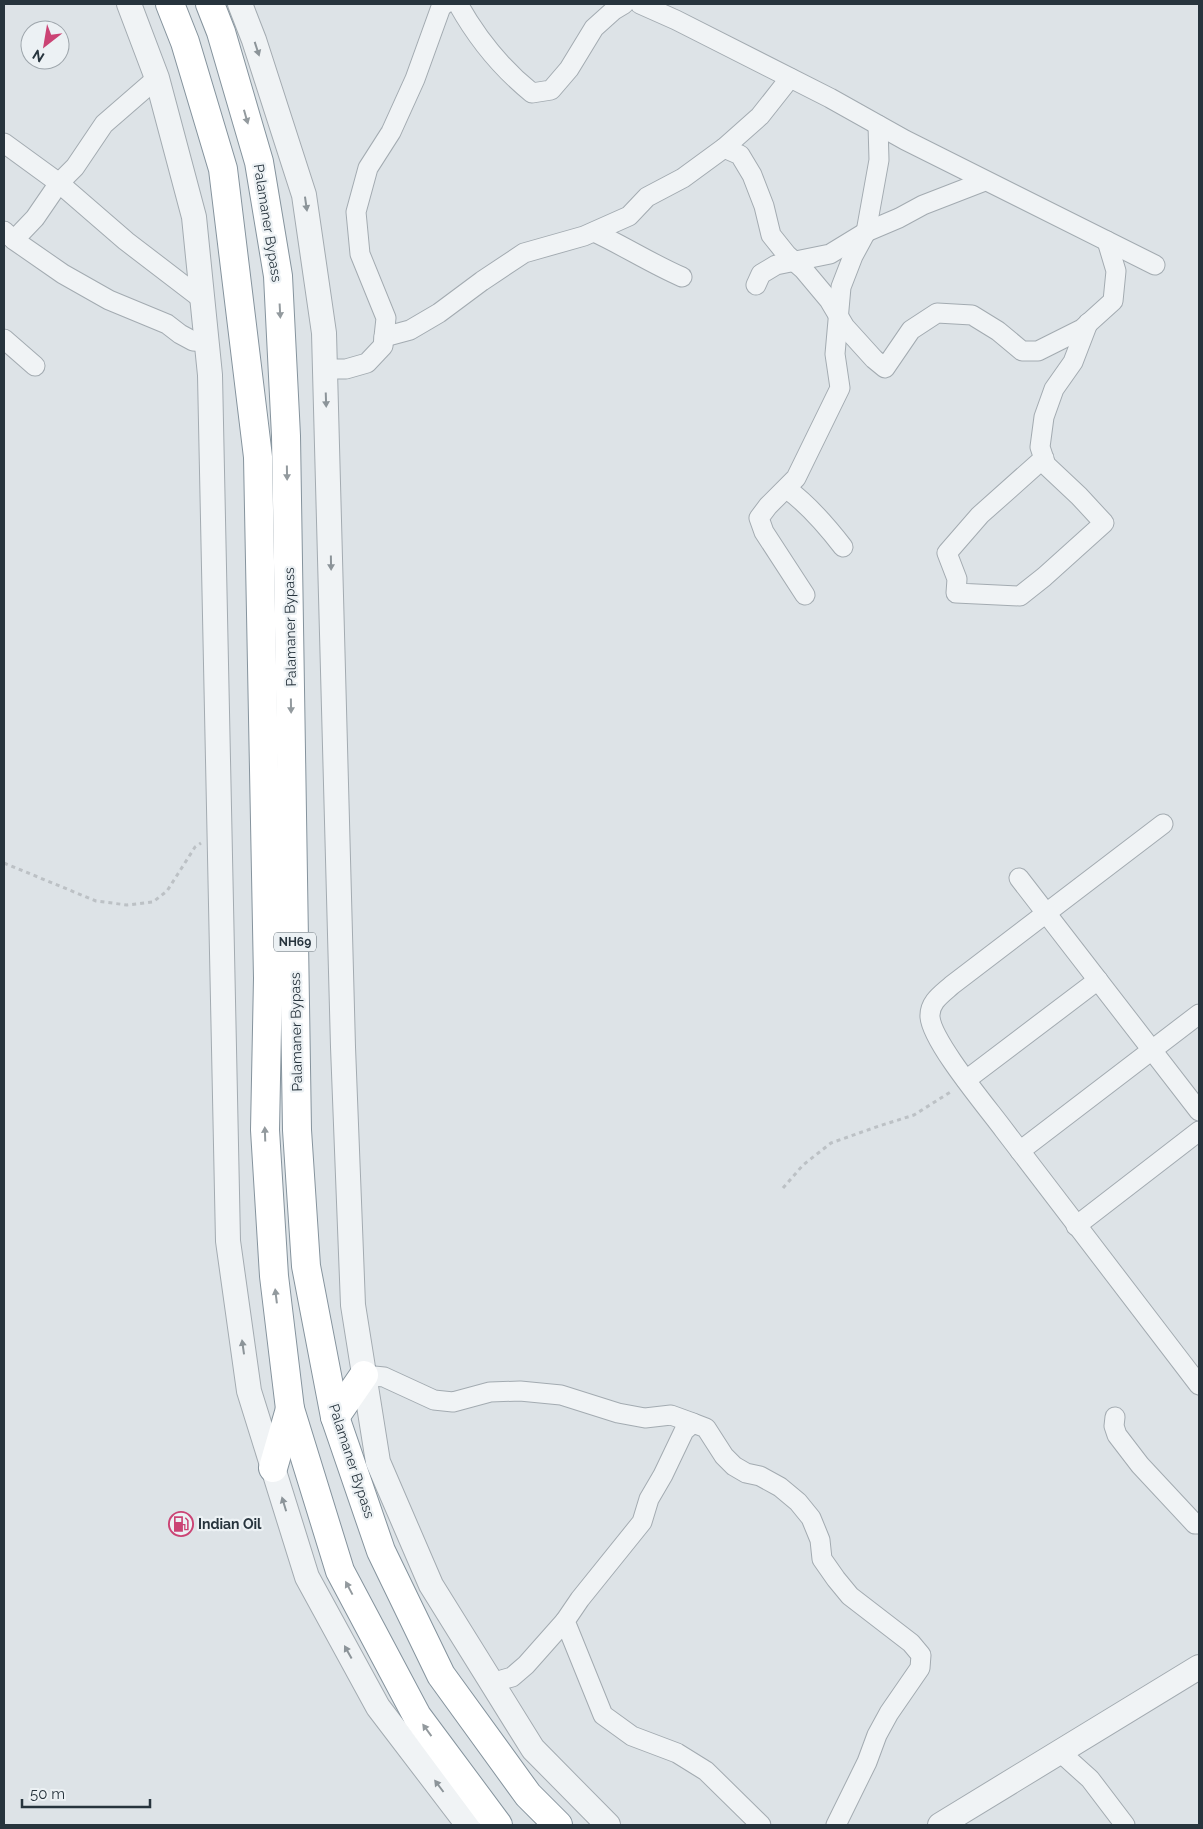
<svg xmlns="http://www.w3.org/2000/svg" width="1203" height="1829" font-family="Raleway,sans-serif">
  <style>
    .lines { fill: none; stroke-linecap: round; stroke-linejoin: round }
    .minor-casing { stroke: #a3abb1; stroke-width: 21 }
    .tertiary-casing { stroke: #a3abb1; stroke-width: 26 }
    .trunk-casing { stroke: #85939d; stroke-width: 30 }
    .path { stroke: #bcc1c5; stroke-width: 3; stroke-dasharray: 4 4; stroke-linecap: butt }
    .minor { stroke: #f0f3f5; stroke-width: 19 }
    .tertiary { stroke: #f0f3f5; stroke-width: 24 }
    .trunk { stroke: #fff; stroke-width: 28 }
    .oneway { fill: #8c9499 }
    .oneway2 { fill: #939a9e }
    .labels { text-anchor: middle; stroke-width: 4.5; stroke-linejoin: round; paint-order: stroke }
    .shield { fill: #ecf1f4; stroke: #626d74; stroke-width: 1 }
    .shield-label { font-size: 12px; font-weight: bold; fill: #27343d }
    .street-label { font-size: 14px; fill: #27343d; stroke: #ecf1f4 }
    .poi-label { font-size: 14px; font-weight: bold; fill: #27343d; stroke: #ecf1f4; text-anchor: start }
  </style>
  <rect width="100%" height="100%" fill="#dde3e7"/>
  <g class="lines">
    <defs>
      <g id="minor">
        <path d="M458 4C477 38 501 68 532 93L551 90 569 69 594 28 614 10 624 4"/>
        <polyline points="640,4 676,20 830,98 905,140 1155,265"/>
        <polyline points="157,78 104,124 75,167 59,183 126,241 203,300"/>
        <polyline points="4,143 59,183 35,218 14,240"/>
        <polyline points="724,148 740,155 752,175 764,206 771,235 787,255 803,269 829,300 845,327 874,359 885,368 911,330 937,313 972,315 998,331 1022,351 1038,351 1082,329 1113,301 1116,271 1107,241"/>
        <polyline points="4,231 14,240 63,274 109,300 167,324 180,334 193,341 207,342"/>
        <path d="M594 232C624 246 652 264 682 277"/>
        <polyline points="756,285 761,274 776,265 830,254 866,232 899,218 923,205 985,181"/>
        <polyline points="384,337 410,330 439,313 482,281 524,253 584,236 629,216 647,197 683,178 724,148 760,116 790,78"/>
        <polyline points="4,339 35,366"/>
        <polyline points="325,369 346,369 367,363 383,346 386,318 360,254 356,212 368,168 391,132 415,79 441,7 445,4"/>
        <polyline points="1044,458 980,515 947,553 957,579 956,593 1020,596 1044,577 1104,523 1079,496 1046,465 1040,447 1044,417 1054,389 1073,362 1088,323"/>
        <path d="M787 489C809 505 826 525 843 547"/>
        <polyline points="805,595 764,532 759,518 768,506 796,478 840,388 835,354 841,287 853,256 866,232 879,160 878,125"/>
        <path d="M1163 824 952 985C942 994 929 1002 930 1017 932 1042 987 1107 1004 1130 1069 1215 1134 1300 1199 1385"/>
        <polyline points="1019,878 1199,1111"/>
        <polyline points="966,1080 1098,980"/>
        <polyline points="1020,1151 1199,1014"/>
        <polyline points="1076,1226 1199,1131"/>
        <polyline points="364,1375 384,1377 434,1400 453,1402 490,1392 520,1391 561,1395 618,1413 645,1418 671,1415 693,1423"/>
        <polyline points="1115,1417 1114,1426 1117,1435 1140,1465 1195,1524 1199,1524"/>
        <polyline points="491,1683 512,1677 526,1665 565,1621"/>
        <polyline points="1060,1752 1090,1779 1125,1825"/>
        <polyline points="761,1825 706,1771 677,1753 632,1736 603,1715 565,1621 580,1599 642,1522 649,1499 663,1475 684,1431 693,1423 706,1428 724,1456 734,1466 746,1473 760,1476 780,1487 798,1502 811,1518 820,1540 822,1559 836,1579 850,1596 911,1643 921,1655 920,1668 889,1713 877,1735 867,1762 836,1825"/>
      </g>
      <g id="tertiary">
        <polyline points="129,4 157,78 194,217 210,375 228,1241 249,1391 307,1577 378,1707 468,1825"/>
        <polyline points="240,4 254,40 304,195 324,333 343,1047 353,1305 378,1462 431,1585 533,1749 608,1825"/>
        <polyline points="940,1825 1199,1667"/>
      </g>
      <g id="trunk">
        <polyline points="170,4 185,42 223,169 258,457 268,978 265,1130 274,1276 290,1409 340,1571 417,1716 498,1825"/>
        <polyline points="210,4 221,32 259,162 278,276 286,436 297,1130 306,1266 335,1417 381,1551 441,1675 528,1795 558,1825"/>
        <polyline points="335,1417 364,1375"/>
        <polyline points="273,1468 290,1409"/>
      </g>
    </defs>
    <use href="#minor" class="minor-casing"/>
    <use href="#tertiary" class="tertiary-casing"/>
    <use href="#trunk" class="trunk-casing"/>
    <g class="path">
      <polyline points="4,863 96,901 127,905 153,902 167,891 195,847 201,843"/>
      <polyline points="783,1188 803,1165 831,1143 879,1126 914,1115 952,1091"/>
    </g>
    <use href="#minor" class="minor"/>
    <use href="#tertiary" class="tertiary"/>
    <use href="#trunk" class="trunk"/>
  </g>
  <defs><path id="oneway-solid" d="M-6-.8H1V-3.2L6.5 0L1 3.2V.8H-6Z" transform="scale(1.25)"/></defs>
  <g class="oneway">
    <use href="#oneway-solid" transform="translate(257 49) rotate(72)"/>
    <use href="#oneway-solid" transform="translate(306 204) rotate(82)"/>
    <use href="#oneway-solid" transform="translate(326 400) rotate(88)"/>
    <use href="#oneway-solid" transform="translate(331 563) rotate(89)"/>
    <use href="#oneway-solid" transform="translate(243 1347) rotate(-98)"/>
    <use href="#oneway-solid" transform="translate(284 1504) rotate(-107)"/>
    <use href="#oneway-solid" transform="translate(348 1652) rotate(-119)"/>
    <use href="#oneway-solid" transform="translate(439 1786) rotate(-127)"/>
  </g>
  <g class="oneway2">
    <use href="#oneway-solid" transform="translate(246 117) rotate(74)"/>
    <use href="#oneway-solid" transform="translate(280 311) rotate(87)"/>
    <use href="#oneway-solid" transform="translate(287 473) rotate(89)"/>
    <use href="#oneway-solid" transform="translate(291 706) rotate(89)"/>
    <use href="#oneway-solid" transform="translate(265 1134) rotate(-92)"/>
    <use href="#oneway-solid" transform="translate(276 1296) rotate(-97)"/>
    <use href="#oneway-solid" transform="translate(349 1588) rotate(-118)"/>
    <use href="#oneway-solid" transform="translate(427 1730) rotate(-126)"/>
  </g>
  <defs>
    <symbol id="fuel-ring" viewBox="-11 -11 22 22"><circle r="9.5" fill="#ecf1f4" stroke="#cb4374" stroke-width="1.5"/><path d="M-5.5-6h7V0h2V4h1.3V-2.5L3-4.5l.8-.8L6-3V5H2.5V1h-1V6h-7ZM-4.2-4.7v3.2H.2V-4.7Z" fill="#cb4374"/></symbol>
  </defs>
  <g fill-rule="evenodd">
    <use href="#fuel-ring" x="167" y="1510" width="28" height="28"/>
  </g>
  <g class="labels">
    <rect class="shield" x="274" y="932.5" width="42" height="19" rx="4"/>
    <g class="shield-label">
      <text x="295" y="946">NH69</text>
    </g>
    <g class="street-label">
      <text transform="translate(268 223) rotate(81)" y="5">Palamaner Bypass</text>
      <text transform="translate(290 627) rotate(-91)" y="5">Palamaner Bypass</text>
      <text transform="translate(296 1032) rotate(-91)" y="5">Palamaner Bypass</text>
      <text transform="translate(352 1461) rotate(72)" y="5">Palamaner Bypass</text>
    </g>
    <g class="poi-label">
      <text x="198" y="1529">Indian Oil</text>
    </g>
  </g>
  <rect width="1203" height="1829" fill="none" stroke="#27343d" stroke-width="10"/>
  <g transform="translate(45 45) rotate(211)"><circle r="24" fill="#ecf1f4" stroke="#9da5ab"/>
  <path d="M0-4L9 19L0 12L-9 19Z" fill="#cb4374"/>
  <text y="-8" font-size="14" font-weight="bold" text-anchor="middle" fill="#27343d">N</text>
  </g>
  <path d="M22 1799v8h128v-8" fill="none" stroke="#27343d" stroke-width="2.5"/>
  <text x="30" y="1799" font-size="15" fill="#27343d" stroke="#ecf1f4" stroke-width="4" paint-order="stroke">50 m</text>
</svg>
